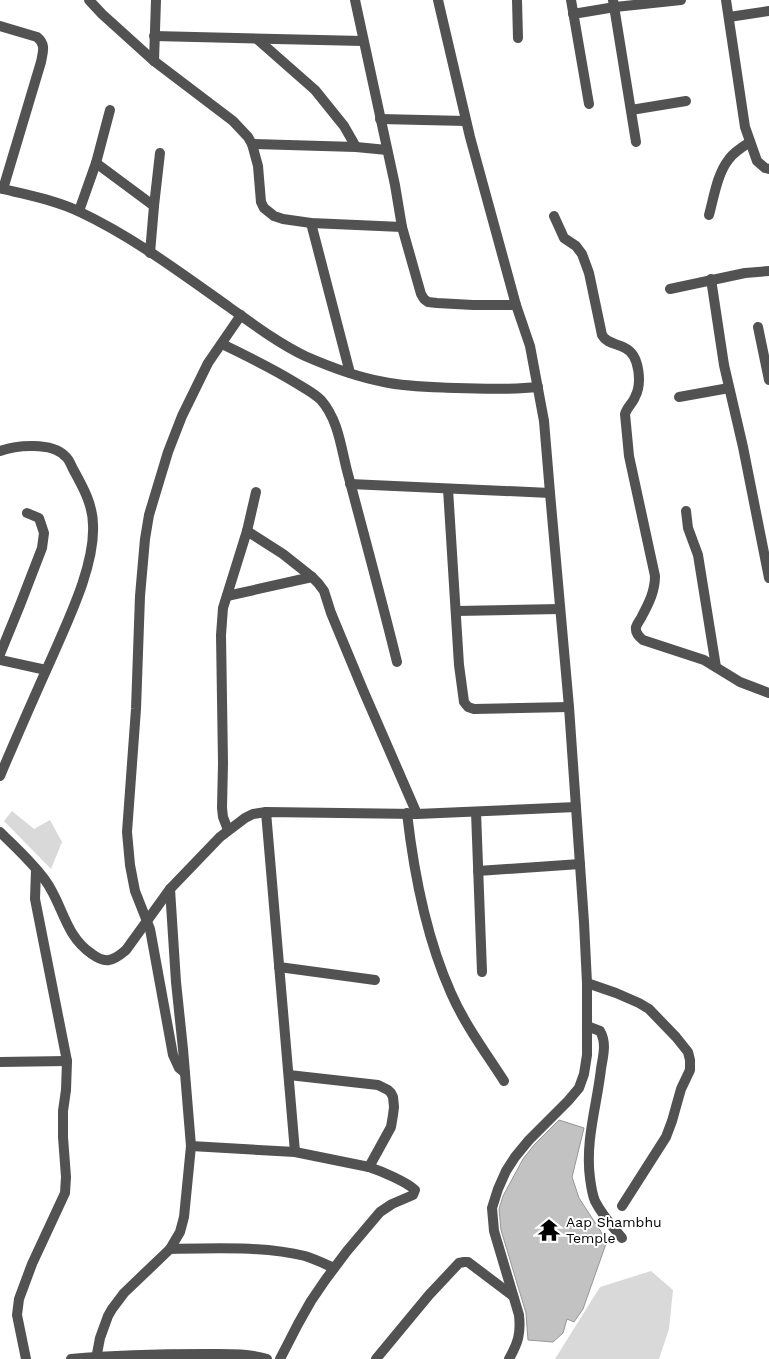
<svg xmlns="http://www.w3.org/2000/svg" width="769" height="1359" font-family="'Work Sans',sans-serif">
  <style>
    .green { fill: #d9d9d9 }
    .building { fill: #c2c2c2; stroke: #969696 }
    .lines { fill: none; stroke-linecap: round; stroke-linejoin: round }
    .minor { stroke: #525252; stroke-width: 10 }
    .labels { text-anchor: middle; stroke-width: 4; stroke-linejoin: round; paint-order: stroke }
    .poi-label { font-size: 14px; fill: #000; stroke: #fff; text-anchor: start }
  </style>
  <rect width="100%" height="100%" fill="#fff"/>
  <g class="green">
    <polygon points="12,811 34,829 50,820 62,842 51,869 4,821"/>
    <polygon points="651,1271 673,1290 669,1329 659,1359 555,1359 600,1287"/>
  </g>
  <polygon class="building" points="559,1120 584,1128 572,1177 579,1198 607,1241 583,1309 574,1322 567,1319 563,1333 553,1342 528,1340 526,1313 501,1230 499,1209 503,1196 523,1159 534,1145"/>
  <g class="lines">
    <g class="minor">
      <polyline points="89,0 102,14 154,61 233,121 248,137 252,144 258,166 261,202 264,208 274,216 283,219 311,223 402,227"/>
      <polyline points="355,0 395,185 402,227 421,294 424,299 428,302 437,303 473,305 516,305"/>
      <path d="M438 0 470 137 516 305 530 346 544 421 550 493 569 707 584 922 587 983V1055L584 1074 579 1088 568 1101 529 1140 515 1157 506 1171 498 1189 492 1208 494 1231 519 1315C521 1334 518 1343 509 1359"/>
      <polyline points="517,0 518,38"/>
      <polyline points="571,0 589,104"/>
      <polyline points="613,0 636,142"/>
      <polyline points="726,0 745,127 757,161 765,168 769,169"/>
      <polyline points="573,14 615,7 681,0"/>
      <polyline points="729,17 769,11"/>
      <path d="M0 26 37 37C46 44 43 52 41 62L3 189"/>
      <polyline points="154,36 363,41"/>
      <polyline points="257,39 315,90 344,126 356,147"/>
      <polyline points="154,61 156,0"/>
      <polyline points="631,110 686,101"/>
      <polyline points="380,119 466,121"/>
      <polyline points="252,144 356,147 387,150"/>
      <polyline points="96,163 154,206"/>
      <path d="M0 188C26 195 56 200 80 212 133 237 181 273 229 307 253 324 278 343 305 356 330 367 357 377 384 382 407 387 432 387 455 388 483 389 510 390 538 387"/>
      <polyline points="79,211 96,163 110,110"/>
      <path d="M709 215C714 197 717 174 729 159 734 152 742 147 750 142"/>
      <path d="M554 216 564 238 576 246 582 254 589 273 602 335C607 344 617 343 625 348 640 355 642 384 635 397 633 403 627 407 625 414L629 456 655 576C655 591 649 603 642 616 641 619 637 623 636 627 635 633 639 637 643 640L704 660 740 682 769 693"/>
      <polyline points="311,223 350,373"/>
      <polyline points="150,253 154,206 160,153"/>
      <polyline points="711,279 724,365 743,447 769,578"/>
      <polyline points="670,289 745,273 769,271"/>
      <polyline points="758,327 769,380"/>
      <path d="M222 344C247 356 272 368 296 383 304 388 314 393 321 400 340 422 341 451 349 478 365 539 382 601 397 662"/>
      <polyline points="679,397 729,388"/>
      <path d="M0 451C16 445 52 442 65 456 69 459 71 465 73 469 83 487 93 505 93 525 95 565 69 618 53 655 35 695 17 736 0 776"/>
      <polyline points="350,484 550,493"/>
      <polyline points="448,489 459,665 464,702 468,707 474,709 569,707"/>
      <polyline points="686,511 688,528 698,555 716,667"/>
      <polyline points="247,531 283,554 312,577 318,583 324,591 331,613 363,690 417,814"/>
      <polyline points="227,596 312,577"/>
      <polyline points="456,611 560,609"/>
      <polyline points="0,654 20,605 42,548 44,533 39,518 27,513"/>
      <polyline points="0,660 46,670"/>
      <polyline points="266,812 295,1152"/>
      <polyline points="476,812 482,972"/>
      <path d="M407 813C414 875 426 937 451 993 465 1025 486 1053 504 1081"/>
      <polyline points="228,830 223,817 222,808 223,763 221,635 223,608 247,531 256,492"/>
      <path d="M0 832C15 847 32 862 45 880 63 904 64 935 92 954 96 957 103 961 109 960 116 959 121 954 126 950L170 889 220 837 245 818 253 814 266 812 417 814 576 807"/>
      <polyline points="478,871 580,864"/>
      <polyline points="279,967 375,980"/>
      <polyline points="587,983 616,993 639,1003 649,1009 676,1037 688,1052 690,1060 690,1070 681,1089 672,1121 666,1137 622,1206"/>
      <path d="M587 1026 600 1031C607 1043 603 1056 601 1069 597 1105 585 1141 590 1178 591 1186 592 1194 595 1201 602 1215 612 1226 622 1238"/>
      <polyline points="0,1062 67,1061"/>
      <polyline points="185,1073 179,1068 173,1055 150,929 135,891 130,865 127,832 136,709 140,596 145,539 149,515 168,452 182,416 208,363 241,315"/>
      <polyline points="289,1075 378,1085 388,1090 391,1093 393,1097 394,1107 393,1115 391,1127 369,1167"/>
      <path d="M191 1146 295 1152 369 1167C381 1171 407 1182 415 1190L413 1195 392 1204 380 1212 347 1251 326 1279 311 1301 298 1324 280 1359"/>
      <path d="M170 1249C212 1248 264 1246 305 1256 315 1259 325 1264 334 1268"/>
      <polyline points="26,1359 17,1315 19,1299 32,1264 65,1193 66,1177 63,1137 63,1111 66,1090 67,1061 35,899 36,870"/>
      <path d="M71 1359C116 1355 161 1354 206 1354 226 1354 248 1353 267 1359"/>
      <polyline points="96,1359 100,1338 108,1316 112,1309 124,1293 170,1249 180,1232 184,1217 191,1146 183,1049 176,982 170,889"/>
      <polyline points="376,1359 429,1295 459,1263 464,1262 468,1262 513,1296"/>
    </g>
  </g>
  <defs>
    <symbol id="temple-bare" viewBox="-9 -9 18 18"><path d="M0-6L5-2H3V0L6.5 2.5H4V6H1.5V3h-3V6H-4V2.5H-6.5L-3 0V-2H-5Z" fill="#000" stroke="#fff" stroke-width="2.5" paint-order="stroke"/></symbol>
  </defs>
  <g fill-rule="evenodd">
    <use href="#temple-bare" x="533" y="1214" width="32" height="32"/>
  </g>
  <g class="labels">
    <g class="poi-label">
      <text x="566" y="1227">Aap Shambhu<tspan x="566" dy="16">Temple</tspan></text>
    </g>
  </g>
</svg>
